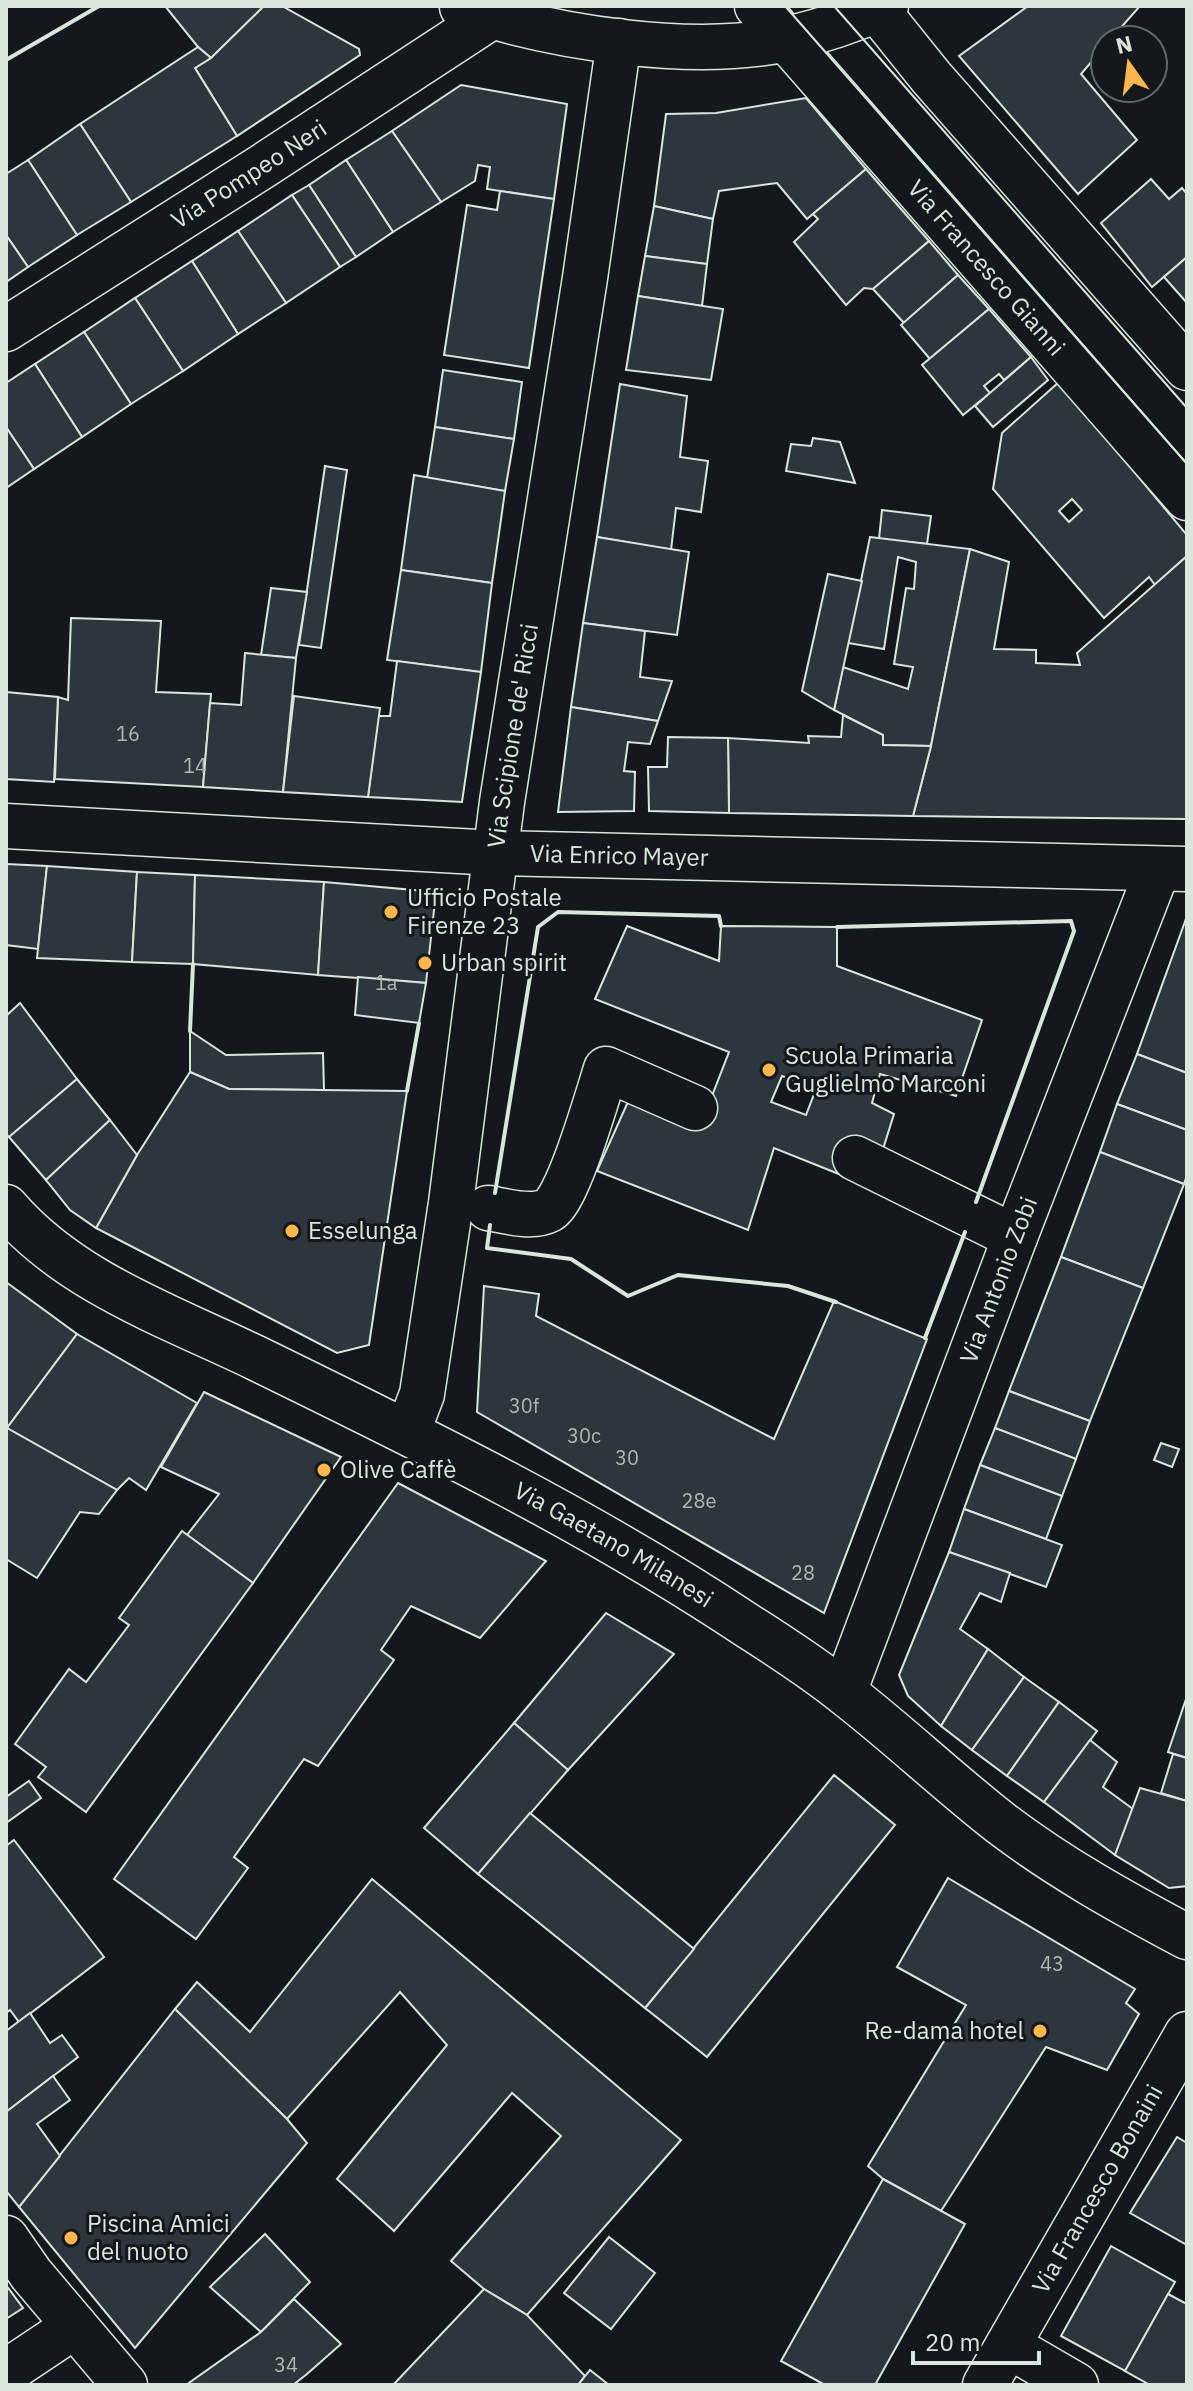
<svg xmlns="http://www.w3.org/2000/svg" width="1193" height="2391" font-family="'IBM Plex Sans',sans-serif">
  <style>
    .building { fill: #2c363c; stroke: #d8e6dc; stroke-width: 2; fill-rule: evenodd }
    .lines { fill: none; stroke-linecap: round; stroke-linejoin: round }
    .minor-casing { stroke: #d8e6dc; stroke-width: 47 }
    .minor { stroke: #14181c; stroke-width: 44 }
    .tram { stroke: #d8e6dc; stroke-width: 2 }
    .wall { stroke: #d8e6dc; stroke-width: 4 }
    .poi-dot { fill: #ffb74d; stroke: #14181c; stroke-width: 3 }
    .labels { text-anchor: middle; stroke-width: 6; stroke-linejoin: round; paint-order: stroke }
    .number-label { font-size: 20px; fill: #adbab4 }
    .street-label { font-size: 24px; fill: #d8e6dc; stroke: #14181c }
    .poi-label { font-size: 24px; fill: #d8e6dc; stroke: #14181c; text-anchor: start }
  </style>
  <rect width="100%" height="100%" fill="#14181c"/>
  <g class="building">
    <polygon points="165,6 264,6 211,58 198,47"/>
    <polygon points="264,6 282,6 359,49 360,55 237,136 195,68 211,58"/>
    <polygon points="1028,6 1140,6 1110,40 1105,40 1105,46 1081,74 1137,140 1078,194 959,56"/>
    <polygon points="198,47 211,58 195,68 237,136 131,202 80,124"/>
    <polygon points="461,85 567,104 554,199 487,189 490,167 478,165 475,181 441,202 392,131"/>
    <polygon points="806,98 866,169 807,219 777,183 719,191 713,219 654,206 666,114 716,113"/>
    <polygon points="80,124 131,202 77,235 28,160"/>
    <polygon points="392,131 441,202 393,232 346,160"/>
    <polygon points="28,160 77,235 28,267 6,235 6,174"/>
    <polygon points="346,160 393,232 356,257 309,185"/>
    <polygon points="866,169 929,241 873,289 864,288 846,305 794,242 818,219 813,214"/>
    <polygon points="1151,179 1169,199 1182,188 1187,194 1187,257 1152,287 1101,223"/>
    <polygon points="309,185 356,257 340,267 292,195"/>
    <polygon points="500,191 554,199 529,368 444,355 467,205 497,210"/>
    <polygon points="292,195 340,267 286,303 238,231"/>
    <polygon points="654,206 713,219 707,264 645,256"/>
    <polygon points="238,231 286,303 238,334 192,261"/>
    <polygon points="6,235 28,267 6,282"/>
    <polygon points="929,241 958,275 904,323 873,289"/>
    <polygon points="645,256 707,264 702,306 638,296"/>
    <polygon points="1187,257 1187,303 1164,277"/>
    <polygon points="192,261 238,334 183,371 135,298"/>
    <polygon points="958,275 989,309 930,359 901,325"/>
    <polygon points="638,296 723,309 711,380 626,370"/>
    <polygon points="135,298 183,371 131,404 84,332"/>
    <polygon points="989,309 1031,357 1004,380 999,374 984,386 990,393 963,415 922,365"/>
    <polygon points="84,332 131,404 82,437 35,364"/>
    <polygon points="1031,357 1048,380 993,427 975,406"/>
    <polygon points="35,364 82,437 34,469 6,427 6,383"/>
    <polygon points="443,370 522,382 514,439 435,427"/>
    <path d="M1059 382 1187 535V556L1155 585 1149 577 1104 618 993 489 1002 433ZM1072 499 1082 510 1069 522 1059 511Z"/>
    <polygon points="620,384 687,396 680,457 708,461 701,512 676,508 671,550 597,537"/>
    <polygon points="6,427 34,469 6,488"/>
    <polygon points="435,427 514,439 505,491 427,478"/>
    <polygon points="813,438 840,442 855,483 786,471 791,444 811,446"/>
    <polygon points="325,466 347,470 321,648 299,645"/>
    <polygon points="414,475 505,491 492,583 401,570"/>
    <polygon points="882,510 931,516 927,544 879,539"/>
    <polygon points="597,537 689,552 677,635 583,623"/>
    <polygon points="870,537 970,549 931,746 883,745 883,735 834,710 843,667 908,689 913,667 894,664 906,588 914,589 916,562 898,557 884,649 848,643"/>
    <polygon points="970,549 1009,562 994,649 1036,650 1036,663 1080,665 1077,653 1187,556 1187,819 913,816 931,746"/>
    <polygon points="401,570 492,583 481,672 387,660"/>
    <polygon points="828,574 862,581 834,710 802,691"/>
    <polygon points="271,588 307,592 296,658 261,655"/>
    <polygon points="71,618 161,621 156,692 211,694 203,787 55,779 58,697 68,700"/>
    <polygon points="583,623 645,631 640,677 672,681 658,721 571,707"/>
    <polygon points="245,653 296,658 283,792 203,787 210,703 241,705"/>
    <polygon points="397,661 481,672 462,802 368,797 378,716 390,716"/>
    <polygon points="6,692 58,697 54,782 6,779"/>
    <polygon points="294,696 380,708 368,797 283,792"/>
    <polygon points="571,707 658,721 650,744 628,742 624,771 635,772 634,811 558,812"/>
    <polygon points="843,715 883,735 883,745 931,746 913,816 729,813 728,738 809,743 808,736 841,737"/>
    <polygon points="668,737 728,738 729,813 649,811 648,767 667,767"/>
    <polygon points="6,864 47,866 38,949 6,945"/>
    <polygon points="47,866 137,872 132,962 37,958"/>
    <polygon points="137,872 195,875 193,964 132,962"/>
    <polygon points="195,875 324,882 318,975 193,964"/>
    <polygon points="324,882 436,892 426,983 318,975"/>
    <polygon points="1187,916 1187,1073 1137,1054"/>
    <path d="M627 926 719 961 721 926 837 927V966L982 1020 956 1096 880 1074 872 1103 894 1114 883 1149 844 1176 774 1148 748 1230 597 1171 631 1095 701 1124 729 1052 595 999ZM782 1076 816 1089 806 1115 771 1102Z"/>
    <polygon points="358,977 426,983 419,1023 355,1015"/>
    <polygon points="20,1003 77,1079 9,1137 6,1134 6,1016"/>
    <polygon points="190,1031 226,1055 323,1053 324,1090 229,1089 190,1072"/>
    <polygon points="1137,1054 1187,1073 1187,1130 1117,1104"/>
    <polygon points="190,1072 229,1089 407,1091 369,1345 337,1353 96,1228 137,1155"/>
    <polygon points="77,1079 110,1120 46,1180 9,1137"/>
    <polygon points="1117,1104 1187,1130 1187,1175 1184,1184 1100,1152"/>
    <polygon points="110,1120 137,1155 96,1228 70,1210 46,1180"/>
    <polygon points="1100,1152 1184,1184 1143,1288 1061,1257"/>
    <polygon points="1061,1257 1143,1288 1090,1421 1009,1391"/>
    <polygon points="6,1282 77,1334 7,1428 6,1428"/>
    <polygon points="484,1286 539,1294 536,1316 774,1439 834,1301 927,1339 824,1613 477,1412"/>
    <polygon points="77,1334 197,1403 146,1490 129,1478 117,1490 7,1428"/>
    <polygon points="1009,1391 1090,1421 1076,1459 995,1428"/>
    <polygon points="204,1392 341,1457 253,1583 187,1535 219,1494 161,1467"/>
    <polygon points="7,1428 117,1490 99,1514 80,1512 37,1578 6,1559"/>
    <polygon points="995,1428 1076,1459 1062,1496 980,1465"/>
    <polygon points="1161,1443 1179,1449 1172,1467 1154,1460"/>
    <polygon points="980,1465 1062,1496 1046,1539 964,1509"/>
    <polygon points="398,1483 546,1561 480,1638 411,1606 381,1650 394,1660 318,1766 304,1759 234,1857 248,1868 196,1939 114,1879"/>
    <polygon points="964,1509 1062,1545 1046,1587 949,1552"/>
    <polygon points="182,1531 253,1583 86,1812 38,1777 46,1767 15,1744 69,1669 86,1682 129,1625 119,1618"/>
    <polygon points="949,1552 1010,1573 1001,1602 980,1593 960,1629 988,1649 941,1726 908,1696 899,1675"/>
    <polygon points="606,1613 674,1654 568,1770 514,1723"/>
    <polygon points="988,1649 1024,1677 972,1750 941,1726"/>
    <polygon points="1024,1677 1059,1702 1007,1776 972,1750"/>
    <polygon points="1186,1699 1187,1700 1187,1758 1168,1752"/>
    <polygon points="1059,1702 1097,1731 1044,1802 1007,1776"/>
    <polygon points="514,1723 568,1770 478,1874 424,1828"/>
    <polygon points="1090,1740 1117,1762 1103,1787 1133,1809 1115,1855 1044,1802"/>
    <polygon points="1173,1754 1187,1758 1187,1801 1161,1793"/>
    <polygon points="834,1775 895,1825 707,2057 645,2008"/>
    <polygon points="29,1781 41,1798 6,1823 6,1797"/>
    <polygon points="1140,1788 1187,1801 1187,1886 1169,1888 1115,1855"/>
    <polygon points="530,1813 694,1949 645,2008 478,1874"/>
    <polygon points="14,1840 104,1957 19,2022 10,2010 6,2013 6,1846"/>
    <polygon points="948,1878 1135,1989 1126,2003 1139,2014 1107,2070 1046,2047 941,2211 883,2179 868,2166 966,2005 897,1967"/>
    <polygon points="372,1879 681,2140 527,2315 484,2289 451,2261 561,2136 512,2093 394,2231 337,2179 447,2045 400,1992 287,2119 175,2009 197,1982 250,2032"/>
    <polygon points="175,2009 287,2119 307,2143 135,2348 19,2207"/>
    <polygon points="30,2013 50,2043 62,2035 78,2057 6,2112 6,2031"/>
    <polygon points="53,2076 70,2100 37,2124 60,2156 19,2207 6,2191 6,2112"/>
    <polygon points="1177,2137 1187,2143 1187,2245 1130,2213"/>
    <polygon points="883,2179 965,2224 875,2385 825,2385 781,2361"/>
    <polygon points="265,2234 310,2282 261,2332 210,2287"/>
    <polygon points="609,2237 655,2273 611,2329 564,2293"/>
    <polygon points="1111,2246 1175,2282 1125,2371 1061,2336"/>
    <polygon points="6,2285 23,2308 6,2319"/>
    <polygon points="484,2289 527,2315 585,2376 578,2385 393,2385"/>
    <polygon points="1168,2294 1187,2304 1187,2385 1150,2385 1125,2371"/>
    <polygon points="294,2299 341,2344 307,2374 293,2385 186,2385 261,2332"/>
    <polygon points="590,2370 609,2385 578,2385"/>
  </g>
  <g class="lines">
    <defs>
      <g id="minor">
        <path id="s1" d="M757 6 1187 498"/>
        <polyline points="874,6 931,77 1187,368"/>
        <path d="M462 7C555 38 691 59 788 39 821 31 854 20 886 6"/>
        <path id="s2" d="M6 329 263 166 491 17"/>
        <path id="s3" d="M6 826 496 853 1187 869"/>
        <polyline points="855,1158 1015,1237"/>
        <path id="s4" d="M6 1207C70 1282 169 1316 256 1358 424 1440 592 1522 748 1626 781 1647 815 1669 846 1694 899 1735 948 1782 1002 1824 1060 1868 1123 1903 1187 1937"/>
        <path d="M488 1208C505 1211 532 1219 549 1210 568 1200 598 1094 606 1069L695 1108"/>
        <path id="s5" d="M408 1431 422 1394 451 1203 502 802 585 278 619 41"/>
        <path id="s6" d="M844 1692 1015 1237 1158 869"/>
        <polyline points="6,2238 31,2274 125,2385"/>
        <polyline points="1009,2346 1076,2385"/>
        <polyline points="6,2372 75,2326"/>
        <path id="s7" d="M985 2385 1187 2034"/>
      </g>
    </defs>
    <use href="#minor" class="minor-casing"/>
    <use href="#minor" class="minor"/>
    <g class="tram">
      <polyline points="785,6 1187,464"/>
      <polyline points="834,6 1187,408"/>
    </g>
    <g class="wall">
      <polyline points="6,60 99,6"/>
      <polyline points="837,927 1071,921 1074,931 976,1202"/>
      <polyline points="190,1031 193,964"/>
      <polyline points="407,1091 419,1023"/>
      <polyline points="495,1193 538,927 558,912 719,916 721,926"/>
      <polyline points="490,1225 487,1248 571,1259 628,1296 678,1275 788,1286 836,1302"/>
      <polyline points="925,1338 965,1232"/>
    </g>
  </g>
  <g class="poi-dot">
    <circle cx="391" cy="912" r="8"/>
    <circle cx="425" cy="963" r="8"/>
    <circle cx="769" cy="1070" r="8"/>
    <circle cx="292" cy="1231" r="8"/>
    <circle cx="324" cy="1470" r="8"/>
    <circle cx="1040" cy="2031" r="8"/>
    <circle cx="71" cy="2238" r="8"/>
  </g>
  <g class="labels">
    <g class="number-label">
      <text x="128" y="741">16</text>
      <text x="195" y="773">14</text>
      <text x="386" y="990">1a</text>
      <text x="524" y="1413">30f</text>
      <text x="584" y="1443">30c</text>
      <text x="627" y="1465">30</text>
      <text x="699" y="1508">28e</text>
      <text x="803" y="1580">28</text>
      <text x="1052" y="1971">43</text>
      <text x="286" y="2372">34</text>
    </g>
    <g class="street-label">
      <text dy="8" stroke="none"><textPath href="#s2" startOffset="288">Via Pompeo Neri</textPath></text>
      <text dy="8" stroke="none"><textPath href="#s1" startOffset="348">Via Francesco Gianni</textPath></text>
      <text dy="8" stroke="none"><textPath href="#s5" startOffset="704">Via Scipione de' Ricci</textPath></text>
      <text dy="8" stroke="none"><textPath href="#s3" startOffset="614">Via Enrico Mayer</textPath></text>
      <text dy="8" stroke="none"><textPath href="#s6" startOffset="440">Via Antonio Zobi</textPath></text>
      <text dy="8" stroke="none"><textPath href="#s4" startOffset="698">Via Gaetano Milanesi</textPath></text>
      <text dy="8" stroke="none"><textPath href="#s7" startOffset="226">Via Francesco Bonaini</textPath></text>
    </g>
    <g class="poi-label">
      <text x="407" y="906">Ufficio Postale<tspan x="407" dy="28">Firenze 23</tspan></text>
      <text x="441" y="971">Urban spirit</text>
      <text x="785" y="1064">Scuola Primaria<tspan x="785" dy="28">Guglielmo Marconi</tspan></text>
      <text x="308" y="1239">Esselunga</text>
      <text x="340" y="1478">Olive Caffè</text>
      <text x="1024" y="2039" text-anchor="end">Re-dama hotel</text>
      <text x="87" y="2232">Piscina Amici<tspan x="87" dy="28">del nuoto</tspan></text>
    </g>
  </g>
  <rect width="1193" height="2391" fill="none" stroke="#d8e6dc" stroke-width="16"/>
  <g transform="translate(1129 64) rotate(346)"><circle r="38" fill="#14181c" stroke="#626a69" stroke-width="2"/>
  <path d="M0-6L14 30L0 20L-14 30Z" fill="#ffb74d"/>
  <text y="-12" font-size="22" font-weight="bold" text-anchor="middle" fill="#d8e6dc">N</text>
  </g>
  <path d="M913 2351v12h126v-12" fill="none" stroke="#d8e6dc" stroke-width="4"/>
  <text x="925" y="2351" font-size="24" fill="#d8e6dc" stroke="#14181c" stroke-width="6" paint-order="stroke">20 m</text>
</svg>
